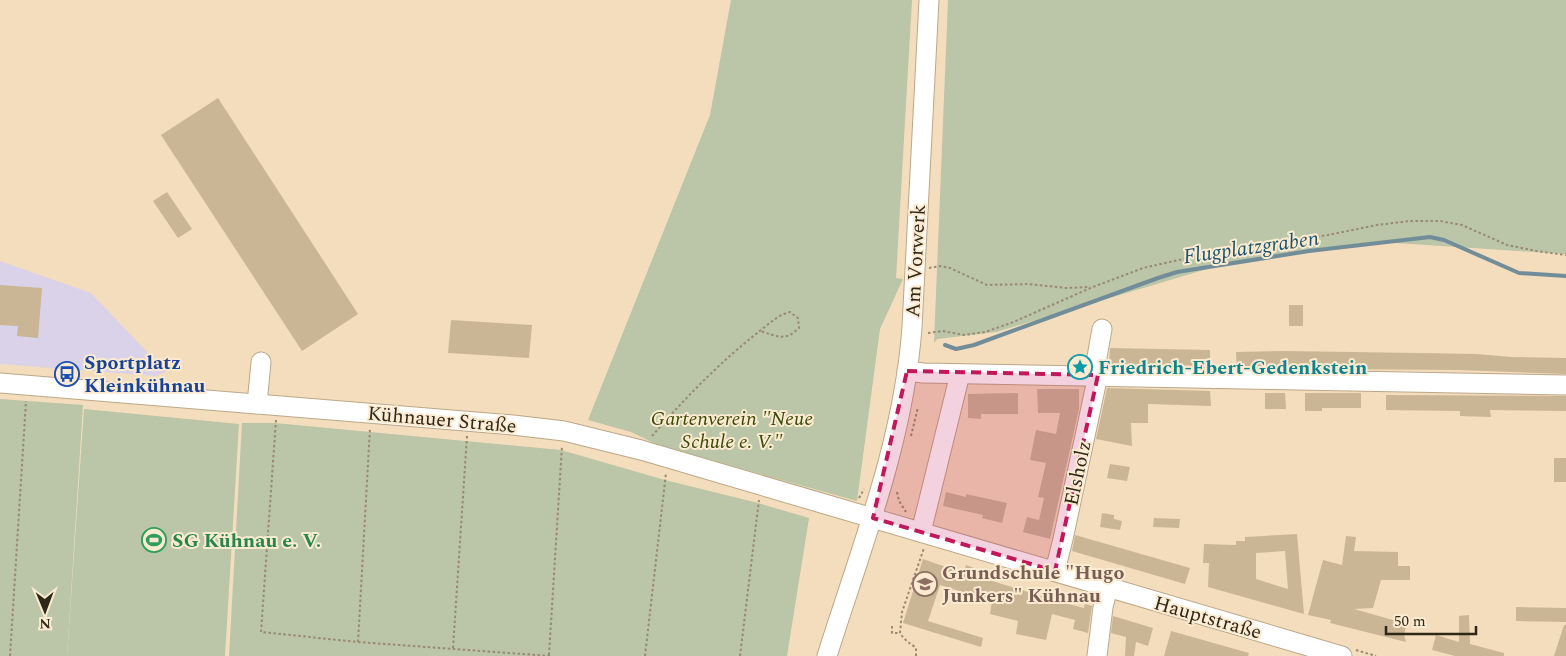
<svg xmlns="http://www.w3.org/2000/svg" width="1566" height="656" font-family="Spectral,serif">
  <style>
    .commercial { fill: #dad2e8 }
    .green { fill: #bbc5a7 }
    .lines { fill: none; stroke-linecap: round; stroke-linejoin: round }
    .stream { stroke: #718d99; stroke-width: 4 }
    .building { fill: #cab595; fill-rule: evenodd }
    .minor-casing { stroke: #bca787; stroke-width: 21 }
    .path { stroke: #998971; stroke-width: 2; stroke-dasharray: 2.5 2.5; stroke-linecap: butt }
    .minor { stroke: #fff; stroke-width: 19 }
    .marked { fill: #c2185b; fill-opacity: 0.2; stroke: #c2185b; stroke-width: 4; stroke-dasharray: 10 6; stroke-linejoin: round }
    .labels { text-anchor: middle; stroke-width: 4; stroke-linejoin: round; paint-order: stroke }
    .street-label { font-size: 20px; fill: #2f271a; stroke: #fcebd0 }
    .transit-label { font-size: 20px; font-weight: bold; fill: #164399; stroke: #fcebd0; text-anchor: start }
    .culture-label { font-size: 20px; font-weight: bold; fill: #0d838f; stroke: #fcebd0; text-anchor: start }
    .park-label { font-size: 20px; font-style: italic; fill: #384805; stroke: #fcebd0 }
    .leisure-label { font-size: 20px; font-weight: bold; fill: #27864d; stroke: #fcebd0; text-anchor: start }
    .education-label { font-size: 20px; font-weight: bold; fill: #785e54; stroke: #fcebd0; text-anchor: start }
    .water-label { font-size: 21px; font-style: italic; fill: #1a516a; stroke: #fcebd0 }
  </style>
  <rect width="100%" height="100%" fill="#f3ddbc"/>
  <polygon class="commercial" points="0,261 91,293 166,372 155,376 0,364"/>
  <g class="green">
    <polygon points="731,0 912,0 896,278 903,279 880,329 857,501 660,446 631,432 588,420 710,115"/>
    <polygon points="948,0 1566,0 1566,254 1380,242 1217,266 996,332 937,339 934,343"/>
    <polygon points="0,399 83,405 67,656 0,656"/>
    <polygon points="84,409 239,424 225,656 67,656"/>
    <polygon points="242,423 275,423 561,450 665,480 758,503 809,518 787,656 229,656"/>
  </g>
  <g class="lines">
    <polyline class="stream" points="945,345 956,349 974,345 1158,278 1177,272 1309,251 1430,237 1444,240 1519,273 1566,276"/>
  </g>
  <g class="building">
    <polygon points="218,98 358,314 302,351 161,135"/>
    <polygon points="167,192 192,229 178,238 153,201"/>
    <polygon points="0,285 42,288 38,338 17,336 18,326 0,325"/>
    <rect x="1289" y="305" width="14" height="21"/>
    <polygon points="451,320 532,325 529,358 448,353"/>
    <polygon points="1110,348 1210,350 1210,366 1109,364"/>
    <polygon points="1285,351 1418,353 1476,354 1512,357 1566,358 1566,374 1459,370 1334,369 1292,367 1237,368 1236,352"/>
    <polygon points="1107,388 1210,391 1211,406 1148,404 1148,423 1131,423 1132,446 1096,439"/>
    <polygon points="1037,389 1079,389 1079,409 1050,539 1023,532 1027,517 1039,520 1044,498 1038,497 1046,463 1030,460 1036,430 1056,434 1060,413 1038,413"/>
    <polygon points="1018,393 1018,414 981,414 981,419 968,418 968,394"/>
    <polygon points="1265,393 1285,393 1286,409 1265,409"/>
    <polygon points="1305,393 1361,393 1361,408 1322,408 1322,411 1305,411"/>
    <polygon points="1386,395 1566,396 1566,411 1490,410 1491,417 1460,416 1460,411 1386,410"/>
    <rect x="1554" y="458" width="12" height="24"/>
    <polygon points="1110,464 1130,467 1127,481 1107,478"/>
    <polygon points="946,492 966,497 966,494 1007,503 1002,523 982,518 983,515 943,506"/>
    <polygon points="1102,513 1114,515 1114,519 1122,521 1120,530 1100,527"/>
    <polygon points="1154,518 1180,519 1179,528 1153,527"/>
    <path d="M1297 534 1304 614 1208 587 1209 563H1203L1204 544 1236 545V541H1245V537ZM1285 551 1288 589 1256 579V553Z"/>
    <polygon points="1075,535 1190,568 1185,584 1072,551"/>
    <polygon points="1346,536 1356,537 1354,551 1398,552 1398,566 1410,566 1410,580 1381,580 1373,608 1354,609 1407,624 1404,634 1406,642 1330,623 1331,620 1308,615 1323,560 1342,565"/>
    <polygon points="923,559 957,571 964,571 966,565 977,569 975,574 989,579 989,580 1060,602 1084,608 1085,604 1092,606 1088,633 1073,629 1075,620 1052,614 1046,640 1016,634 1018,621 990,614 992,601 940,585 928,621 983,638 981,647 903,623"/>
    <polygon points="1516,607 1566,608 1566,622 1516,621"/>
    <polygon points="1469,615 1470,644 1504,653 1504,656 1455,656 1432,650 1436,635 1459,642 1459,616"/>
    <polygon points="1113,616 1153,628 1148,646 1136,642 1134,656 1125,656 1126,637 1111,633"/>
    <polygon points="1564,625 1566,625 1566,656 1554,656"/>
    <polygon points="1171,631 1249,653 1248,656 1164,656"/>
  </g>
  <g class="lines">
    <defs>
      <g id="minor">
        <polyline points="907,371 923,373 1566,385"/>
        <polyline points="0,383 513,425 564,431 641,450 1342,656"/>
        <polyline points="257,404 261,362"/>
        <polyline points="921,532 960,374"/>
        <polyline points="1055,571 1063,539 1098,375 1097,357 1102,329"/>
        <path d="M827 656C861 548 904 441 912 327L929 0"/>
        <polyline points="1097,656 1103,607 1108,587"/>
      </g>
    </defs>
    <use href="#minor" class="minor-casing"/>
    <g class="path">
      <polyline points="929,268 941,266 950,268 987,285 1028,284 1066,288 1090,287"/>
      <polyline points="928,333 943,331 964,335 985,332 1011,323 1093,287 1143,268 1205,254 1328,235 1377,225 1410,221 1440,221 1462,225 1507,245 1536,251 1566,255"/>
      <polyline points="276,420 261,632 358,642 550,656"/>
      <path d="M652 436C685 398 721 361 761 330 770 323 778 315 790 312L798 318 799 328C785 342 777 336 760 331"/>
      <polyline points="911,436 918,407"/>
      <polyline points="897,492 899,501 906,512"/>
      <polyline points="859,498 864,489"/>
      <polyline points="892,626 892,633 900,633"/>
      <polyline points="358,642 370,428"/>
      <polyline points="453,648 467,436"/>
      <polyline points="1356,650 1376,656"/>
      <polyline points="549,655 562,446"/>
      <polyline points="10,656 26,401"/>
      <polyline points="645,656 666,473"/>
      <polyline points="740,656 759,500"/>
      <path d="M916 656V648C910 643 904 640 900 633L902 612 924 548"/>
    </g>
    <use href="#minor" class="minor"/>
  </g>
  <path class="marked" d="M907 371 1098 375 1055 571 873 518Z"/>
  <defs>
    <symbol id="sight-ring" viewBox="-11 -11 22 22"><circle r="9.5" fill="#fcebd0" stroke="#0f9aa8" stroke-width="1.5"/><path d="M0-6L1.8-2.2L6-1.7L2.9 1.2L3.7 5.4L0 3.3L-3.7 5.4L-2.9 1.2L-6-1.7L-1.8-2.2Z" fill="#0f9aa8"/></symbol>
    <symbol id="bus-ring" viewBox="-11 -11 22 22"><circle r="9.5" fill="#fcebd0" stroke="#1a4fb4" stroke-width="1.5"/><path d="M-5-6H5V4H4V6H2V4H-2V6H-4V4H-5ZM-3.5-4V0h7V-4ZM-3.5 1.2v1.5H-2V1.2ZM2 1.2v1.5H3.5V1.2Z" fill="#1a4fb4"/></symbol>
    <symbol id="stadium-ring" viewBox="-11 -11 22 22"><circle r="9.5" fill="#fcebd0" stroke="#2e9e5b" stroke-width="1.5"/><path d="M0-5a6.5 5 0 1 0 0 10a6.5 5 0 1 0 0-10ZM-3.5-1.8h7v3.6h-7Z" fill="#2e9e5b"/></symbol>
    <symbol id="school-ring" viewBox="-11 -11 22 22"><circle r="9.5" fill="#fcebd0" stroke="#8d6e63" stroke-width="1.5"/><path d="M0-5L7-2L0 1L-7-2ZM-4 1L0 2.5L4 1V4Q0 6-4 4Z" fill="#8d6e63"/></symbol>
  </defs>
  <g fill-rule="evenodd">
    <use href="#sight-ring" x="1066" y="353" width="28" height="28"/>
    <use href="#bus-ring" x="53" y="360" width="28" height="28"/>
    <use href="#stadium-ring" x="140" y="526" width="28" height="28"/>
    <use href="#school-ring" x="911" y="570" width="28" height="28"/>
  </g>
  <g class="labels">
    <g class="street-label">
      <text transform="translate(915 261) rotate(-87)" y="7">Am Vorwerk</text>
      <text transform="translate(442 419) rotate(5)" y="7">Kühnauer Straße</text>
      <text transform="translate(1077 473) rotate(-78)" y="7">Elsholz</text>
      <text transform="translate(1208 617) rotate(16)" y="7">Hauptstraße</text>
    </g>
    <g class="transit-label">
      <text x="84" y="369">Sportplatz<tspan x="84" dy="23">Kleinkühnau</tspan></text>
    </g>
    <g class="culture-label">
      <text x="1098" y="374">Friedrich-Ebert-Gedenkstein</text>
    </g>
    <g class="park-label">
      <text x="732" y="425">Gartenverein "Neue<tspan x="732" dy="23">Schule e. V."</tspan></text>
    </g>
    <g class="leisure-label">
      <text x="172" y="547">SG Kühnau e. V.</text>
    </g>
    <g class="education-label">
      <text x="942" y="579">Grundschule "Hugo<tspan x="942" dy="23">Junkers" Kühnau</tspan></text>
    </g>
    <g class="water-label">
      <text transform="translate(1251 247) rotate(-8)" y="7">Flugplatzgraben</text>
    </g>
  </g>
  <g transform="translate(45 611) rotate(179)" stroke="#fcebd0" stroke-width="4" paint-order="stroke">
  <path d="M0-4L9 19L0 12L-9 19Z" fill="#2f271a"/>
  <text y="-8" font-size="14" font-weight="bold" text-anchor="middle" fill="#2f271a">N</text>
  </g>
  <path d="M1386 626v8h90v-8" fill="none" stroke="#2f271a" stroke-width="2.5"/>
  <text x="1394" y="626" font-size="15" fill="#2f271a" stroke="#fcebd0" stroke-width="4" paint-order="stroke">50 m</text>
</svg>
